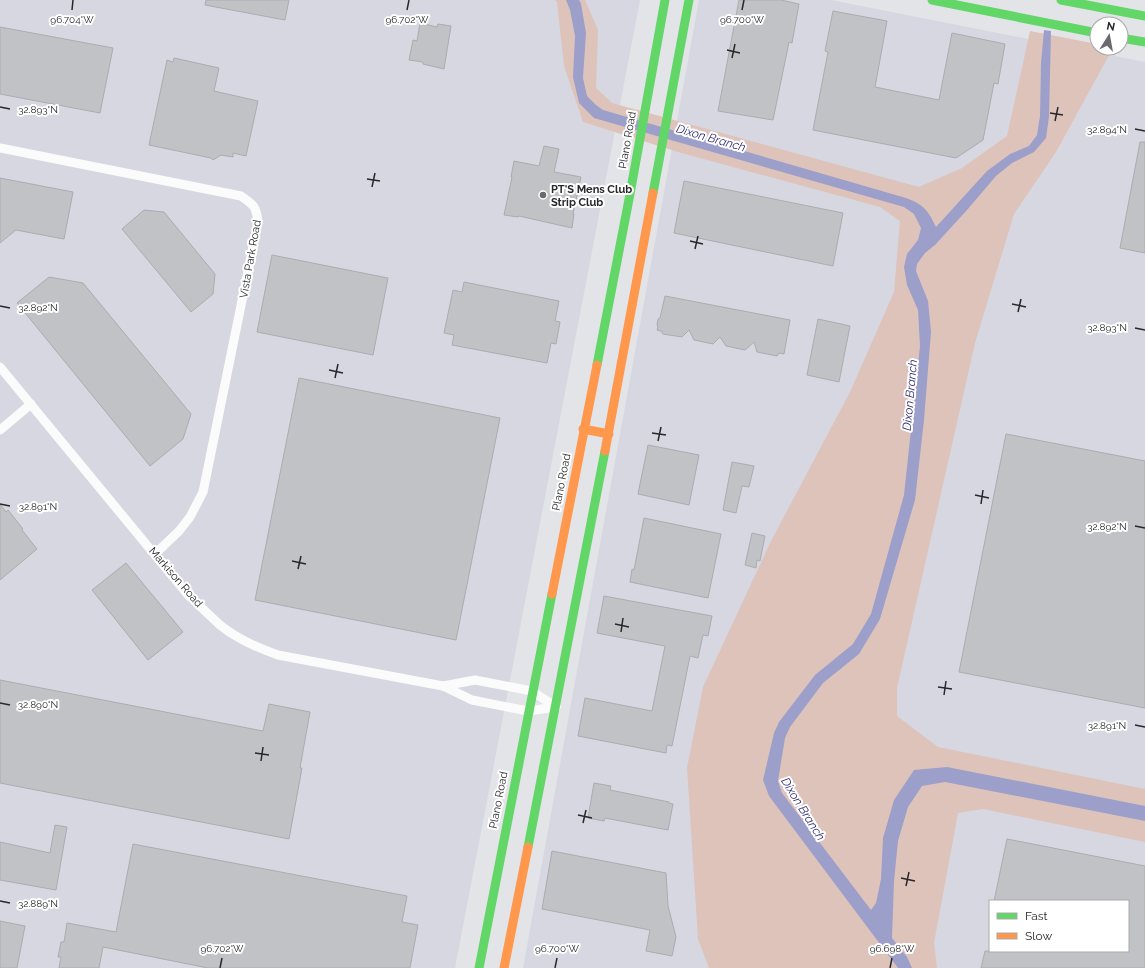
<svg xmlns="http://www.w3.org/2000/svg" width="1145" height="968" font-family="Raleway,sans-serif">
  <style>
    .built { fill: #d6d7e0; fill-rule: evenodd }
    .green { fill: #dec3bb }
    .water { fill: #9c9fca }
    .building { fill: #c1c2c5; stroke: #abacaf }
    .lines { fill: none; stroke-linecap: round; stroke-linejoin: round }
    .street { stroke: #fbfbfc; stroke-width: 9 }
    .fast { stroke: #63d668; stroke-width: 9 }
    .slow { stroke: #ff974d; stroke-width: 9 }
    .ticks { fill: none; stroke: #28282b; stroke-width: 1.5 }
    .poi-dot { fill: #696a6d; stroke: #fff; stroke-width: 1.5 }
    .labels { text-anchor: middle; stroke-width: 4; stroke-linejoin: round; paint-order: stroke }
    .street-label { font-size: 11px; fill: #28282b; stroke: #fff }
    .poi-label { font-size: 11px; font-weight: bold; fill: #28282b; stroke: #fff; text-anchor: start }
    .water-label { font-size: 12px; font-style: italic; fill: #312e76; stroke: #fff }
    .ticks-label { font-size: 10px; text-anchor: middle; fill: #28282b; stroke: #fff; stroke-width: 4; stroke-linejoin: round; paint-order: stroke }
  </style>
  <rect width="100%" height="100%" fill="#e3e4e8"/>
  <g class="built">
    <polygon points="0,0 640,0 455,968 0,968"/>
    <path d="M699 0H831L1145 62V968H523ZM990 901H1128V951H990Z"/>
  </g>
  <polygon class="green" points="555,0 585,0 598,30 596,88 612,103 919,187 962,168 1007,136 1030,31 1097,44 1097,48 1113,48 1056,152 1014,214 975,343 897,688 897,716 938,747 1145,789 1145,842 983,809 958,813 934,943 937,968 709,968 698,939 687,768 703,687 770,543 850,392 894,292 900,221 880,207 678,152 583,122 564,66 557,2"/>
  <path class="water" d="M566 0H579L581 4 586 33 583 78 587 96 596 105 603 110 906 198C924 205 928 210 936 227L987 171 1010 154 1029 146 1037 135 1040 116 1041 63 1044 30 1051 31 1049 117 1046 138 1034 152 1012 163 996 176 967 210 935 245 925 253 917 264 916 271 928 301 931 332 924 420 915 500 880 619 859 654 823 683 790 727 785 738 778 781 782 793 871 910 876 903 881 879 883 838 894 800 914 770 947 767 1145 806V821L945 782 922 786 908 807 898 841 894 881 892 938 907 957 912 968H898L769 796 763 780 774 733 779 722 815 675 853 644 871 614 904 495 920 346 918 310 907 285 904 267 907 254 918 240 921 228 914 214 904 207 594 118 579 103 573 77 575 36 570 10Z"/>
  <g class="building">
    <polygon points="206,0 289,0 285,20 205,5"/>
    <polygon points="739,0 781,0 799,4 792,43 789,42 773,120 718,111"/>
    <polygon points="833,11 887,21 875,87 939,100 952,33 1005,44 998,84 994,83 983,140 956,158 813,130 828,52 825,51"/>
    <polygon points="420,23 437,27 438,24 451,26 444,69 423,64 423,62 409,60 413,40 417,41"/>
    <polygon points="0,27 113,48 100,113 0,94"/>
    <polygon points="174,58 219,68 214,91 258,101 246,156 233,153 233,157 221,155 213,160 211,158 149,145 167,60 173,62"/>
    <polygon points="1140,142 1145,142 1145,253 1120,248"/>
    <polygon points="544,146 559,149 554,172 581,177 573,214 574,214 572,228 519,216 518,217 504,215 512,177 511,177 514,161 539,166"/>
    <polygon points="0,178 73,192 64,239 16,230 0,243"/>
    <polygon points="684,181 843,213 833,266 674,233"/>
    <polygon points="144,210 164,212 215,274 213,294 191,312 122,229"/>
    <polygon points="272,255 388,278 373,355 257,332"/>
    <polygon points="49,277 83,283 191,414 183,439 150,466 17,303"/>
    <polygon points="464,282 559,301 555,321 560,322 556,344 551,343 547,363 452,345 454,335 444,333 453,290 462,292"/>
    <polygon points="665,296 790,320 784,354 779,353 777,356 757,352 754,342 745,350 726,346 720,337 713,344 694,340 689,330 682,337 663,334 661,331 657,330 658,326 657,325 658,319 660,318"/>
    <polygon points="818,319 850,326 839,382 807,375"/>
    <polygon points="299,378 500,418 456,640 255,600"/>
    <polygon points="1006,434 1145,461 1145,708 959,672"/>
    <polygon points="648,445 699,455 689,505 638,494"/>
    <polygon points="732,462 754,466 749,487 742,486 736,513 723,510"/>
    <polygon points="0,504 6,512 8,510 23,529 22,530 37,549 0,580"/>
    <polygon points="644,518 721,534 708,598 630,582 632,569 634,570"/>
    <polygon points="752,533 765,536 760,561 757,560 756,568 745,565"/>
    <polygon points="126,563 183,632 148,660 92,590"/>
    <polygon points="604,596 712,616 708,636 703,635 698,658 690,656 672,746 667,745 666,753 578,736 585,698 652,711 665,646 597,633"/>
    <polygon points="0,680 263,731 269,704 310,712 300,768 302,768 289,839 0,783"/>
    <polygon points="594,783 611,786 610,790 669,802 669,803 673,804 668,830 605,818 604,821 588,818"/>
    <polygon points="55,825 67,827 56,890 0,880 0,842 50,853"/>
    <polygon points="1007,839 1145,866 1145,968 981,968 985,951 1128,951 1128,901 994,901"/>
    <polygon points="133,844 407,896 402,922 418,925 410,968 208,968 103,947 99,968 59,968 61,957 58,957 61,942 64,942 67,923 116,932"/>
    <polygon points="552,851 666,873 668,906 676,937 672,956 646,951 650,930 542,909"/>
    <polygon points="0,921 25,926 17,968 0,968"/>
  </g>
  <g class="lines">
    <g class="street">
      <path d="M0 148 241 196C254 205 256 206 258 222L203 492 190 517 179 531 155 554"/>
      <path d="M0 367 188 595C199 605 209 615 220 625 237 639 258 648 278 655L443 686 472 700 528 711 556 707"/>
      <polyline points="0,430 31,404"/>
      <polyline points="443,686 475,680 532,691 556,707"/>
    </g>
    <g class="fast">
      <polyline points="932,0 1097,33"/>
      <polyline points="1061,0 1145,16"/>
      <polyline points="1121,38 1145,42"/>
      <polyline points="653,193 689,0"/>
      <polyline points="597,365 630,194 665,0"/>
      <polyline points="528,847 605,451"/>
      <polyline points="479,968 552,594"/>
    </g>
    <g class="slow">
      <polyline points="583,429 609,434"/>
      <polyline points="605,451 653,193"/>
      <polyline points="552,594 597,365"/>
      <polyline points="504,968 528,847"/>
    </g>
  </g>
  <path class="ticks" d="M72 10 73 0M407 10 409 0M742 10 744 0M727 50 740 53M732 58 735 44M0 107 10 109M1050 113 1063 115M1055 121 1058 107M1135 129 1145 131M367 179 380 181M372 187 375 173M690 241 703 244M695 249 698 236M1012 304 1026 307M0 306 10 308M1018 312 1021 299M1135 328 1145 330M329 370 343 373M335 378 338 364M652 433 666 435M658 441 661 427M975 495 989 498M0 504 10 506M981 504 983 490M1135 526 1145 528M292 561 306 564M298 569 301 556M615 624 629 627M621 632 623 618M938 687 952 689M944 695 946 681M0 703 10 705M1135 725 1145 727M255 753 269 755M261 761 263 747M578 815 592 818M583 823 586 810M901 878 915 881M906 886 909 872M0 901 10 903M220 968 222 958M555 968 557 958M890 968 892 958"/>
  <circle class="poi-dot" cx="543" cy="195" r="4"/>
  <g class="labels">
    <g class="street-label">
      <text transform="translate(627 140) rotate(-80)" y="4">Plano Road</text>
      <text transform="translate(250 259) rotate(-80)" y="4">Vista Park Road</text>
      <text transform="translate(561 482) rotate(-79)" y="4">Plano Road</text>
      <text transform="translate(176 577) rotate(49)" y="4">Markison Road</text>
      <text transform="translate(498 800) rotate(-79)" y="4">Plano Road</text>
    </g>
    <g class="poi-label">
      <text x="551" y="193">PT'S Mens Club<tspan x="551" dy="13">Strip Club</tspan></text>
    </g>
    <g class="water-label">
      <text transform="translate(711 138) rotate(16)" y="4">Dixon Branch</text>
      <text transform="translate(910 395) rotate(-85)" y="4">Dixon Branch</text>
      <text transform="translate(803 809) rotate(58)" y="4">Dixon Branch</text>
    </g>
  </g>
  <g class="ticks-label">
    <text x="72" y="23">96.704°W</text>
    <text x="407" y="23">96.702°W</text>
    <text x="742" y="23">96.700°W</text>
    <text x="38" y="113">32.893°N</text>
    <text x="1107" y="133">32.894°N</text>
    <text x="38" y="311">32.892°N</text>
    <text x="1107" y="331">32.893°N</text>
    <text x="38" y="510">32.891°N</text>
    <text x="1107" y="530">32.892°N</text>
    <text x="38" y="708">32.890°N</text>
    <text x="1107" y="729">32.891°N</text>
    <text x="38" y="907">32.889°N</text>
    <text x="222" y="952">96.702°W</text>
    <text x="557" y="952">96.700°W</text>
    <text x="892" y="952">96.698°W</text>
  </g>
  <rect x="989" y="900" width="140" height="52" fill="#ffffff" stroke="#a9a9aa"/>
  <rect x="997" y="913" width="20" height="6" fill="#63d668" stroke="#a9a9aa"/>
  <text x="1025" y="920" font-size="12" fill="#28282b">Fast</text>
  <rect x="997" y="933" width="20" height="6" fill="#ff974d" stroke="#a9a9aa"/>
  <text x="1025" y="940" font-size="12" fill="#28282b">Slow</text>
  <g transform="translate(1109 36) rotate(11)"><circle r="19" fill="#ffffff" stroke="#a9a9aa"/>
  <path d="M0-3L7 15L0 10L-7 15Z" fill="#696a6d"/>
  <text y="-6" font-size="11" font-weight="bold" text-anchor="middle" fill="#28282b">N</text>
  </g>
</svg>
